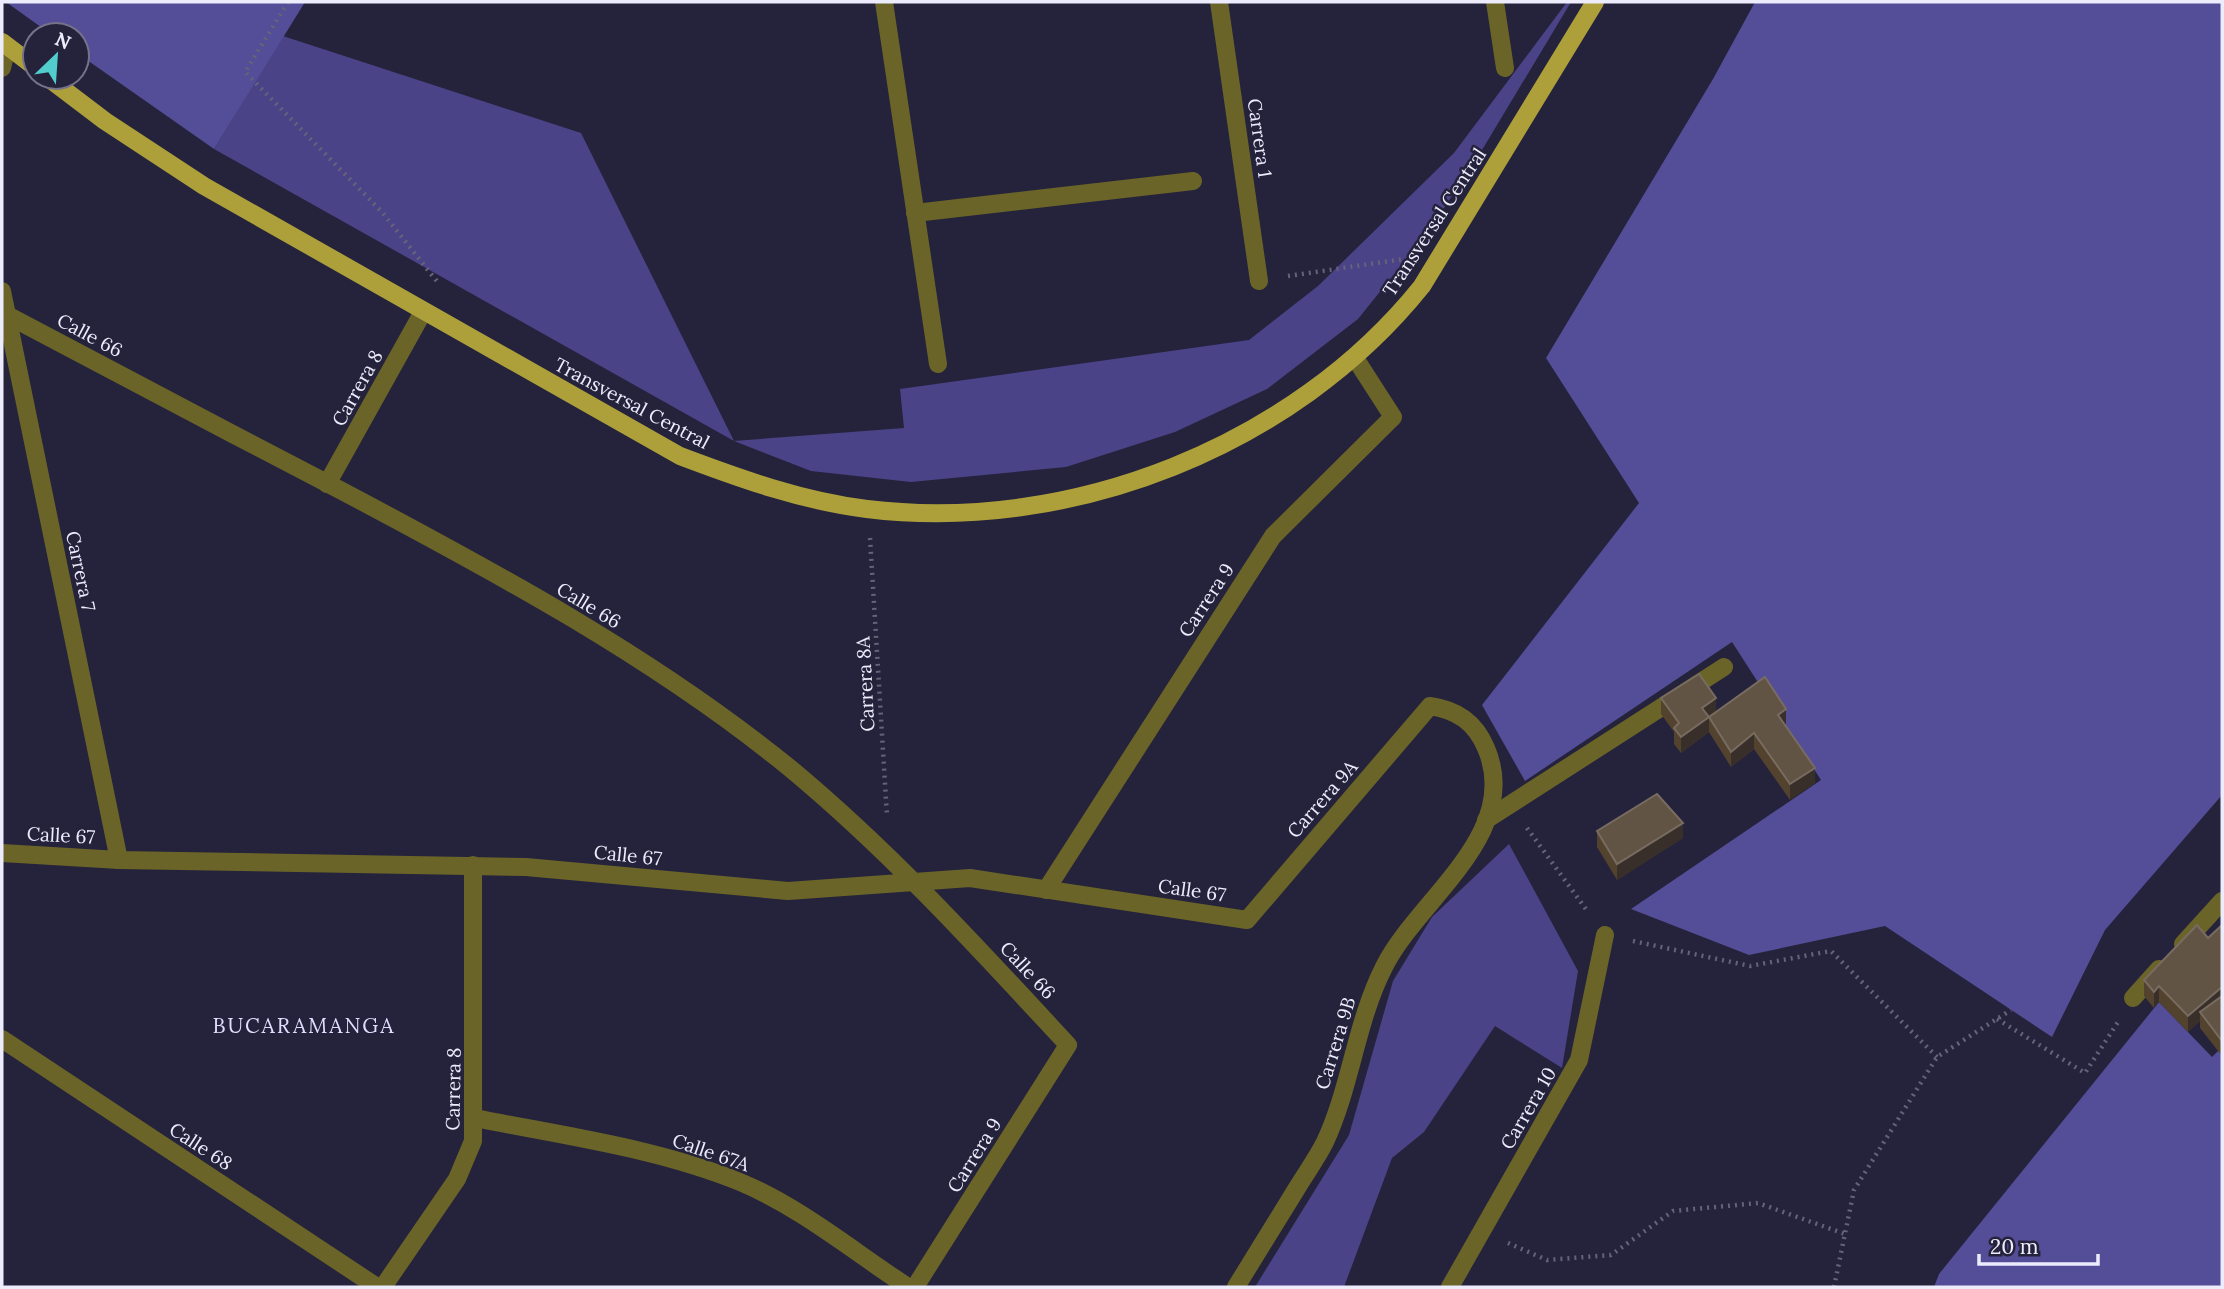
<svg xmlns="http://www.w3.org/2000/svg" width="2224" height="1289" font-family="Lora,serif">
  <style>
    .green { fill: #4a4387 }
    .forest { fill: #544d98 }
    .lines { fill: none; stroke-linecap: round; stroke-linejoin: round }
    .path { stroke: #646379; stroke-width: 4.5; stroke-dasharray: 2 5; stroke-linecap: butt }
    .minor { stroke: #6b6428; stroke-width: 18 }
    .major { stroke: #ada03b; stroke-width: 18 }
    .wall { fill: #52422e }
    .shaded-wall { fill: #382e2a }
    .building { fill: #625444; stroke: #786c61; stroke-width: 2 }
    .labels { text-anchor: middle; stroke-width: 5; stroke-linejoin: round; paint-order: stroke }
    .street-label { font-size: 19px; fill: #ececfd; stroke: #24233b }
    .neighbourhood-label { font-size: 21px; letter-spacing: 2px; fill: #dedeff; stroke: #24233b }
  </style>
  <rect width="100%" height="100%" fill="#24233b"/>
  <g class="green">
    <polygon points="1567,2 1571,2 1476,160 1428,232 1358,319 1267,389 1175,432 1066,467 911,482 811,471 734,441 214,149 283,36 581,133 734,441 904,428 900,389 1249,340 1318,286 1454,153"/>
    <polygon points="1509,844 1578,971 1562,1068 1495,1026 1424,1132 1392,1158 1344,1287 1255,1287 1349,1135 1393,981 1432,917"/>
  </g>
  <g class="forest">
    <polygon points="6,2 305,2 214,149 77,53 77,35 52,35"/>
    <polygon points="1755,2 2222,2 2222,795 2105,930 2052,1037 1885,926 1749,955 1631,909 1821,780 1732,642 1525,781 1482,705 1639,503 1546,358 1713,79"/>
    <polygon points="2159,1002 2212,1057 2222,1047 2222,1287 1934,1287 1939,1274"/>
  </g>
  <g class="lines">
    <g class="path">
      <polyline points="288,2 245,72 382,212 439,284"/>
      <polyline points="1288,276 1404,259"/>
      <polyline points="870,538 887,816"/>
      <polyline points="1527,828 1588,912"/>
      <polyline points="1633,941 1750,966 1831,951 1937,1057"/>
      <polyline points="1997,1019 2085,1073 2118,1022"/>
      <polyline points="1508,1243 1547,1260 1611,1255 1673,1211 1758,1203 1845,1234"/>
      <polyline points="1834,1287 1854,1190 1937,1057 2011,1010"/>
    </g>
    <g class="minor">
      <polyline points="884,2 938,364"/>
      <polyline points="1219,2 1259,281"/>
      <polyline points="1495,2 1505,68"/>
      <polyline points="2,68 7,46"/>
      <polyline points="915,213 1193,181"/>
      <polyline points="2,291 119,860"/>
      <path d="M7 315C119 374 230 433 342 491 497 573 655 658 791 769 892 853 979 949 1068 1045L915 1287"/>
      <polyline points="327,484 423,312"/>
      <polyline points="1486,820 1724,667"/>
      <path d="M2 853 119 860 526 867 788 891 970 878 1247 920 1430 706C1457 710 1475 722 1486 748 1523 834 1417 900 1384 967 1356 1022 1351 1086 1325 1142 1317 1158 1306 1173 1297 1188 1277 1221 1256 1254 1236 1287"/>
      <polyline points="1046,890 1273,536 1393,417 1355,358"/>
      <polyline points="2183,944 2222,901"/>
      <polyline points="2133,998 2159,969"/>
      <polyline points="2,1039 377,1287"/>
      <path d="M475 1118C564 1136 656 1148 740 1182 800 1207 854 1252 908 1287"/>
      <polyline points="383,1287 457,1179 473,1141 473,865"/>
      <polyline points="1450,1287 1579,1060 1605,935"/>
    </g>
    <g class="major">
      <polyline points="2,42 35,67"/>
      <path d="M47 77 105 121 204 186 680 456C741 479 802 501 867 509 1071 534 1294 446 1422 286L1595 2"/>
    </g>
  </g>
  <g class="wall">
    <polygon points="1661,698 1716,711 1786,725 1785,726 1815,783 1790,800 1754,749 1731,767 1709,732 1681,753 1674,744 1674,732 1661,714"/>
    <polygon points="1597,831 1683,838 1617,880 1597,847"/>
    <polygon points="2222,925 2222,1056 2200,1028 2200,1021 2188,1032 2159,1002 2154,1008 2144,996 2144,980 2208,938"/>
  </g>
  <g class="shaded-wall">
    <polygon points="1716,698 1716,714 1709,717 1709,732 1681,753 1681,737 1702,708"/>
    <polygon points="1786,709 1786,725 1778,731 1778,715"/>
    <polygon points="1754,733 1754,749 1731,767 1731,752"/>
    <polygon points="1815,768 1815,783 1790,800 1790,784"/>
    <polygon points="1683,823 1683,838 1617,880 1617,864"/>
    <polygon points="2159,986 2159,1002 2154,1008 2154,992"/>
    <polygon points="2222,987 2222,1002 2200,1012 2200,1021 2188,1032 2188,1016"/>
  </g>
  <g class="building">
    <polygon points="1699,674 1716,698 1702,708 1709,717 1681,737 1674,728 1679,723 1661,698"/>
    <polygon points="1765,677 1786,709 1778,715 1815,768 1790,784 1754,733 1731,752 1709,717"/>
    <polygon points="1657,794 1683,823 1617,864 1597,831"/>
    <polygon points="2197,925 2208,938 2222,925 2222,987 2188,1016 2159,986 2154,992 2144,980"/>
    <polygon points="2222,996 2222,1041 2200,1012"/>
  </g>
  <g class="labels">
    <g class="street-label">
      <text transform="translate(1260 138) rotate(82)" y="7">Carrera 1</text>
      <text transform="translate(1434 222) rotate(-57)" y="7">Transversal Central</text>
      <text transform="translate(90 335) rotate(28)" y="7">Calle 66</text>
      <text transform="translate(357 388) rotate(-61)" y="7">Carrera 8</text>
      <text transform="translate(632 403) rotate(28)" y="7">Transversal Central</text>
      <text transform="translate(81 571) rotate(78)" y="7">Carrera 7</text>
      <text transform="translate(1206 600) rotate(-57)" y="7">Carrera 9</text>
      <text transform="translate(589 605) rotate(31)" y="7">Calle 66</text>
      <text transform="translate(865 684) rotate(-93)" y="7">Carrera 8A</text>
      <text transform="translate(1322 799) rotate(-49)" y="7">Carrera 9A</text>
      <text transform="translate(61 835) rotate(3)" y="7">Calle 67</text>
      <text transform="translate(628 855) rotate(6)" y="7">Calle 67</text>
      <text transform="translate(1192 890) rotate(8)" y="7">Calle 67</text>
      <text transform="translate(1028 970) rotate(47)" y="7">Calle 66</text>
      <text transform="translate(1335 1043) rotate(-73)" y="7">Carrera 9B</text>
      <text transform="translate(453 1089) rotate(-89)" y="7">Carrera 8</text>
      <text transform="translate(1528 1108) rotate(-60)" y="7">Carrera 10</text>
      <text transform="translate(201 1146) rotate(33)" y="7">Calle 68</text>
      <text transform="translate(711 1152) rotate(19)" y="7">Calle 67A</text>
      <text transform="translate(974 1155) rotate(-58)" y="7">Carrera 9</text>
    </g>
    <g class="neighbourhood-label">
      <text x="304" y="1033">BUCARAMANGA</text>
    </g>
  </g>
  <rect width="2224" height="1289" fill="none" stroke="#ececfd" stroke-width="7"/>
  <g transform="translate(56 56) rotate(25)"><circle r="33" fill="#24233b" stroke="#747389" stroke-width="2"/>
  <path d="M0-5L12 26L0 18L-12 26Z" fill="#52cdcd"/>
  <text y="-10" font-size="19" font-weight="bold" text-anchor="middle" fill="#ececfd">N</text>
  </g>
  <path d="M1979 1254v10h119v-10" fill="none" stroke="#ececfd" stroke-width="3.5"/>
  <text x="1990" y="1254" font-size="21" fill="#ececfd" stroke="#24233b" stroke-width="5" paint-order="stroke">20 m</text>
</svg>
